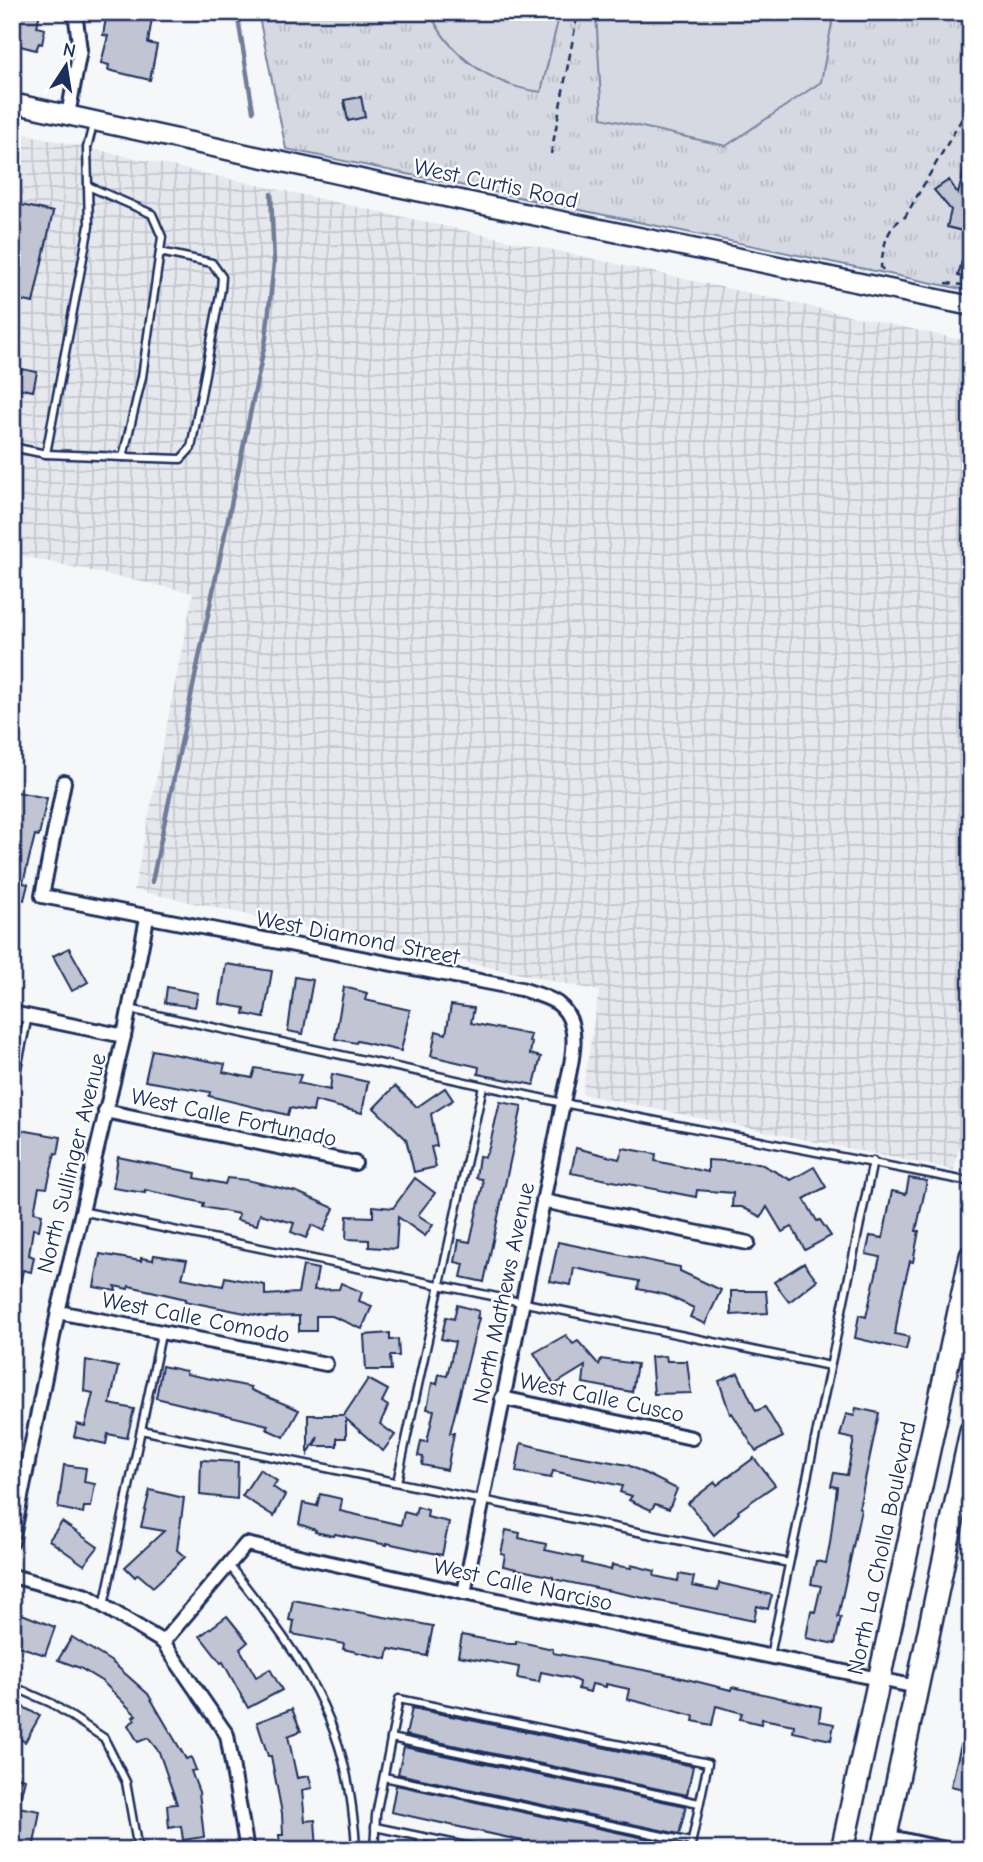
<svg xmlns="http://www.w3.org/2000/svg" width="983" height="1862" font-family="'Comic Neue',sans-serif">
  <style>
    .industrial { fill: url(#industrial-grid) }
    .grass { fill: url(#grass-tufts); stroke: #7884a0; stroke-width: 2 }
    .pitch { fill: #d6d9e2; stroke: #7884a0; stroke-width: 2 }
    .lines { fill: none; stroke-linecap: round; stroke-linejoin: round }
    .stream { stroke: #707c99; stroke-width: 4.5 }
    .building { fill: #c0c4d3; stroke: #1b2f5e; stroke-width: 2 }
    .lane-casing { stroke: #1b2f5e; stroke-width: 11 }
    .street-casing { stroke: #1b2f5e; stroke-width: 18 }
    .secondary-casing { stroke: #1b2f5e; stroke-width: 23 }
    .primary-casing { stroke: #1b2f5e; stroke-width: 26 }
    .path { stroke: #1b2f5e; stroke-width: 2.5; stroke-dasharray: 7 5; stroke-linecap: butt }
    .lane { stroke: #fff; stroke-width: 6 }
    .street { stroke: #fff; stroke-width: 12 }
    .secondary { stroke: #fff; stroke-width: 18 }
    .primary { stroke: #fff; stroke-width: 21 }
    .labels { text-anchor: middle; stroke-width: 5; stroke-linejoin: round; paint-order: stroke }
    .street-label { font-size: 23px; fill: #1b2f5e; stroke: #fff }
  </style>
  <defs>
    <pattern id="industrial-grid" width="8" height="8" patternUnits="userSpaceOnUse" patternTransform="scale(1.75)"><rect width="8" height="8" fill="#e6e8ee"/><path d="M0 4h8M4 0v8" fill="none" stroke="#c5c7ce"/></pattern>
    <pattern id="grass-tufts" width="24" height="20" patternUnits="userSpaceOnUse" patternTransform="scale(1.75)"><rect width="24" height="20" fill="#d6d9e2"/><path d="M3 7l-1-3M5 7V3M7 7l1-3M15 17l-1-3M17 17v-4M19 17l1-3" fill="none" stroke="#b7bbc4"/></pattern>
  </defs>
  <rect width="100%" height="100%" fill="#f6f7f9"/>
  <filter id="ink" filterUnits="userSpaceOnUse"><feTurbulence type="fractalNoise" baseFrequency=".0143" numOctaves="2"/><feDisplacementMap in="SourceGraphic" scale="14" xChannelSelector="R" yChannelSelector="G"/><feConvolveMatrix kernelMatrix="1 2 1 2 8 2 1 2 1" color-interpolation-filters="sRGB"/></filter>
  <g filter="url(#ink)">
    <polygon class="industrial" points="12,131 971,342 971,1090 954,1170 582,1094 599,991 134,890 193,593 12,554"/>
    <polygon class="grass" points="258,12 971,12 971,291 286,149"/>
    <g class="pitch">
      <path d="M430 12H560L541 92C494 86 449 57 430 12Z"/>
      <polygon points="596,12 834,12 821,82 726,146 602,118"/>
    </g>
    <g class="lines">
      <g class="stream">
        <polyline points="237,12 253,111"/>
        <polyline points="152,882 266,338 274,263 271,194"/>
      </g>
    </g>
    <g class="building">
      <polygon points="12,12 40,12 37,27 45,29 42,44 39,43 36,50 12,44"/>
      <polygon points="107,12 153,12 148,43 157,45 150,80 108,70 109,65 101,63 108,36 103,35"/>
      <polygon points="361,97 365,117 348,121 344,100"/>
      <polygon points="967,159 971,160 971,233 947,227 951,210 934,190 949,180 958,194"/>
      <polygon points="12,203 53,212 33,303 12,298"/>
      <polygon points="967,242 971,243 971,279 958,276"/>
      <polygon points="22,369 37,372 33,391 12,387 12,372 21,374"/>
      <polygon points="12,791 47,798 39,836 35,835 23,883 28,884 24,900 19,898 17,908 12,908"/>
      <polygon points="69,948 88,982 72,991 53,956"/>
      <polygon points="226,964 272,971 264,1018 244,1014 245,1008 220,1004"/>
      <polygon points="295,977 313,980 303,1034 288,1031"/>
      <polygon points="167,987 198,993 195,1007 165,1003"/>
      <polygon points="344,987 367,993 365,1000 410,1010 401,1051 357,1041 356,1043 335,1039"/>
      <polygon points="451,1005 474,1008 471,1023 531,1035 529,1041 532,1042 530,1054 541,1057 534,1085 478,1074 479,1067 431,1056 436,1031 446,1034"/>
      <polygon points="152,1050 225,1064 223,1072 252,1078 255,1068 301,1075 298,1083 330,1090 332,1074 368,1082 362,1113 315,1101 313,1112 290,1108 288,1115 209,1096 210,1092 145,1081"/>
      <polygon points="395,1086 417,1107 445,1088 453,1100 431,1114 437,1146 431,1147 436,1167 414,1172 406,1139 374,1108"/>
      <polygon points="500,1102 522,1106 484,1282 461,1277 464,1264 455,1262 459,1240 470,1242 483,1184 482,1179 476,1178 479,1156 485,1157 489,1148"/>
      <polygon points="21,1130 61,1137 58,1154 55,1153 47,1188 39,1187 34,1212 42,1214 39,1230 33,1229 29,1255 34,1257 31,1272 23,1270 17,1298 12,1297 12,1164 18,1165"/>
      <polygon points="576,1148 619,1159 623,1148 656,1154 655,1161 708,1172 708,1160 759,1163 791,1180 814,1167 826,1187 804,1199 817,1221 820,1220 831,1236 805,1250 792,1227 782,1232 767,1207 761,1217 742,1207 732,1207 733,1193 697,1190 696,1197 571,1173"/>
      <polygon points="118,1157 196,1173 195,1178 225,1184 227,1178 247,1180 297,1192 334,1208 324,1231 312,1225 306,1238 291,1232 294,1223 260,1214 257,1225 237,1220 239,1214 203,1207 204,1203 145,1190 145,1193 113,1188"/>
      <polygon points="415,1178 435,1193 418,1215 433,1225 425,1236 398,1217 396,1249 369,1247 369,1240 346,1239 347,1216 373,1217 373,1206 393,1208"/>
      <polygon points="909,1178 927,1181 916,1231 919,1231 913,1262 910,1261 900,1302 895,1334 909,1337 906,1350 855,1338 859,1315 866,1317 880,1257 866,1254 870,1236 883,1238 892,1191 906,1194"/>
      <polygon points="558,1242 680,1267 680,1271 721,1290 705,1324 690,1317 694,1308 666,1295 638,1289 639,1281 574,1268 571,1285 550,1281"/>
      <polygon points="100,1254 141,1261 141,1258 153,1260 154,1255 187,1260 182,1278 223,1286 225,1277 265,1285 265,1295 298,1293 303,1266 318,1269 314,1290 339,1289 341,1283 362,1292 359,1301 372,1306 362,1329 332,1316 316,1316 316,1331 299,1331 299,1316 265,1317 185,1301 186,1299 129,1286 128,1289 115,1286 116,1291 94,1287"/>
      <polygon points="804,1263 817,1280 789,1302 774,1282"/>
      <polygon points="731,1291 766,1291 768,1313 731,1315"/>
      <polygon points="457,1305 479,1311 477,1318 479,1318 450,1433 454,1433 447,1470 422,1465 423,1457 418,1456 421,1441 427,1442 434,1410 427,1409 432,1383 437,1384 439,1374 447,1376 455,1342 441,1339 446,1317 454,1319"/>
      <polygon points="390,1333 390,1340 398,1339 399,1356 390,1356 391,1370 366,1370 364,1335"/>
      <polygon points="566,1335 573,1344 578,1341 599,1365 601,1359 637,1364 632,1392 583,1383 585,1366 554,1385 534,1353"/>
      <polygon points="666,1356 667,1361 687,1361 691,1393 654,1394 651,1357"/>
      <polygon points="86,1360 118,1367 110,1404 134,1409 127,1438 108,1434 106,1444 74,1437 77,1424 85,1426 93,1393 84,1391"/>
      <polygon points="162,1366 186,1371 186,1374 251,1387 251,1390 299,1410 284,1437 266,1429 268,1425 156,1398"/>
      <polygon points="738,1373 756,1411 765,1407 783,1437 756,1451 732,1413 730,1414 719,1381"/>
      <polygon points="368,1379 388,1390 382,1402 388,1406 380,1424 395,1435 383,1451 346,1419 346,1438 337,1438 337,1446 315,1446 318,1436 308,1454 308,1415 344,1415"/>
      <polygon points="856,1408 879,1413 859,1508 861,1509 838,1617 841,1617 835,1644 806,1638 811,1611 815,1612 821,1586 811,1584 816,1561 826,1563 830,1543 837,1487 831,1486 834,1473 847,1475 854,1439 840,1436 846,1414 854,1416"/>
      <polygon points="521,1443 556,1452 628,1465 677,1489 669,1509 655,1504 651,1510 629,1500 632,1496 620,1492 622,1486 553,1471 551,1478 516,1472"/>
      <polygon points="754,1458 775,1485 738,1511 739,1513 714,1535 688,1503 715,1482 717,1485"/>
      <polygon points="201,1460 238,1462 237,1499 200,1495"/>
      <polygon points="64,1465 86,1468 84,1482 95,1484 91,1507 84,1507 83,1513 58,1508"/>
      <polygon points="260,1469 277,1481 273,1487 285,1495 274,1516 242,1496"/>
      <polygon points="150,1490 184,1498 177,1550 185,1557 153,1587 138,1574 135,1577 125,1567 164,1531 141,1527"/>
      <polygon points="320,1494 342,1499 340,1511 401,1525 404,1512 415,1515 417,1507 428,1510 427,1517 449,1522 442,1555 387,1543 387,1545 335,1534 334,1536 315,1532 316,1530 299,1524 303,1503 317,1506"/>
      <polygon points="62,1522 98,1547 84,1565 49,1540"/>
      <polygon points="506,1530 520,1533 519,1538 546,1544 545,1550 583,1558 582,1563 611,1570 612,1565 631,1568 631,1565 655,1571 654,1576 678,1581 679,1574 694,1577 692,1586 718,1591 719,1583 772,1595 768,1609 757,1606 754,1621 553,1579 553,1577 503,1566 505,1555 501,1554"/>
      <polygon points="293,1600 433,1626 427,1656 389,1649 387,1659 343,1649 344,1644 292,1634 294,1621 289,1620"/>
      <polygon points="22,1614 55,1627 45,1655 12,1644 12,1630 18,1615 21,1617"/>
      <polygon points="227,1616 248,1642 240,1649 256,1677 270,1669 282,1690 248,1708 223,1662 221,1663 200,1636"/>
      <polygon points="462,1635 509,1644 516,1644 516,1641 553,1649 553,1653 670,1675 731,1690 732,1687 821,1707 819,1721 834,1724 831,1740 793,1732 794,1725 762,1719 761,1724 740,1719 742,1713 716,1706 712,1725 693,1721 694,1716 627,1699 629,1689 606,1684 606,1687 592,1684 590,1692 578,1689 579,1682 570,1678 541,1672 539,1682 517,1678 519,1667 458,1656"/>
      <polygon points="72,1637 112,1662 148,1694 186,1759 191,1757 196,1770 191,1771 199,1792 204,1837 183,1840 181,1826 169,1828 167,1805 177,1804 159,1752 148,1738 138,1742 128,1725 135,1720 133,1717 136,1715 103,1682 80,1668 58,1660"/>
      <polygon points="12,1701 40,1716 25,1742 12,1735"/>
      <polygon points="412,1708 693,1766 687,1795 406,1735"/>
      <polygon points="292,1709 301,1731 288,1736 297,1778 309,1776 312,1788 302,1790 305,1821 315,1820 317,1850 280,1850 279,1835 283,1835 282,1813 271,1756 268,1756 257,1722"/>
      <polygon points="966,1724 971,1725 971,1791 951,1786"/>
      <polygon points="404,1747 686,1806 680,1831 679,1834 398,1774"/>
      <polygon points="12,1776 25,1779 18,1807 40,1811 33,1850 12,1850 18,1819 12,1818"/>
      <polygon points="396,1785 677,1845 676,1850 564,1850 391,1812"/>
    </g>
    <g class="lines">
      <defs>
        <g id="lane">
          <polyline points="12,447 46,454 89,226 87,148 94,121"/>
          <polyline points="46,454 123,457 142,377 162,237 152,214 88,186"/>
          <polyline points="123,457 181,459 191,448 221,289 222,277 212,263 160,252"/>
          <polyline points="129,1009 563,1103 971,1182"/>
          <polyline points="12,1092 28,1016"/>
          <polyline points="81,1211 830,1366"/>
          <polyline points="141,1430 789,1563"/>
          <polyline points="397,1482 483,1086"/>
          <path d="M229 1565C289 1642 340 1706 352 1807 353 1821 357 1836 355 1850"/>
          <polyline points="104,1606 162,1330"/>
          <polyline points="770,1656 873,1161"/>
          <polyline points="12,1686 51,1703 104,1738 126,1782 138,1850"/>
          <polyline points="391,1738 699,1803"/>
          <polyline points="384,1777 691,1842"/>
          <polyline points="375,1827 485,1850"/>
          <polyline points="374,1850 376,1815 399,1699 708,1763 690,1850"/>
          <polyline points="419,1850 422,1837"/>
        </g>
        <g id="street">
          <polyline points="68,115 80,50 75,12"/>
          <path d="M64 782 42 896 521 989C533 993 546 996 557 1003 587 1025 568 1073 563 1103L464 1593"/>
          <polyline points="12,1013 124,1036"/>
          <polyline points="105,1111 355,1163"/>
          <polyline points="543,1201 748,1243"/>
          <polyline points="58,1312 326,1364"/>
          <polyline points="502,1398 692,1438"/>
          <polyline points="12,1542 58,1312 124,1036 147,918"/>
          <polyline points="12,1576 87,1596 163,1642 227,1735 247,1850"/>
          <polyline points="163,1642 246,1544 464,1593 917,1687"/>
          <polyline points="886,1836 950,1850"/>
        </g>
        <polyline id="secondary" points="12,103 388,185 971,306"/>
        <g id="primary">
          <polyline points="842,1850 971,1256"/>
          <polyline points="883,1850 971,1431"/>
        </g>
      </defs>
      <use href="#lane" class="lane-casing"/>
      <use href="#street" class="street-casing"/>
      <use href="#secondary" class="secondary-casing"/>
      <use href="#primary" class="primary-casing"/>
      <g class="path">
        <polyline points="551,154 578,12"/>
        <path d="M883 270 881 267C883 249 886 226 905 217L971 103"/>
        <polyline points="946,283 971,286"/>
      </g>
      <use href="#lane" class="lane"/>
      <use href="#street" class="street"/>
      <use href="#secondary" class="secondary"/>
      <use href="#primary" class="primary"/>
    </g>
  </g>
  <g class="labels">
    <g class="street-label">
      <text transform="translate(496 183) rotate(12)" y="8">West Curtis Road</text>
      <text transform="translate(358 937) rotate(11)" y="8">West Diamond Street</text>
      <text transform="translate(234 1117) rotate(12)" y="8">West Calle Fortunado</text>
      <text transform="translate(71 1163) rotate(-76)" y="8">North Sullinger Avenue</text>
      <text transform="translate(503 1293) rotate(-78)" y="8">North Mathews Avenue</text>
      <text transform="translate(196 1317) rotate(11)" y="8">West Calle Comodo</text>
      <text transform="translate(602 1397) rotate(12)" y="8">West Calle Cusco</text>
      <text transform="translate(881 1548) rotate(-78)" y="8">North La Cholla Boulevard</text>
      <text transform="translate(523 1584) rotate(12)" y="8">West Calle Narciso</text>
    </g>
  </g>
  <rect width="983" height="1862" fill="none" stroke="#fff" stroke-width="42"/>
  <rect x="21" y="21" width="941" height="1820" fill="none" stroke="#1b2f5e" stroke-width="2.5" filter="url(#ink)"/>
  <g transform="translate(66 66) rotate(12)" stroke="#ffffff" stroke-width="5" paint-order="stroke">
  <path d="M0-5L12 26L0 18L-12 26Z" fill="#1b2f5e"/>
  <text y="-10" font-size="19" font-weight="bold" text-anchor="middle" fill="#1b2f5e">N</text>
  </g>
</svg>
